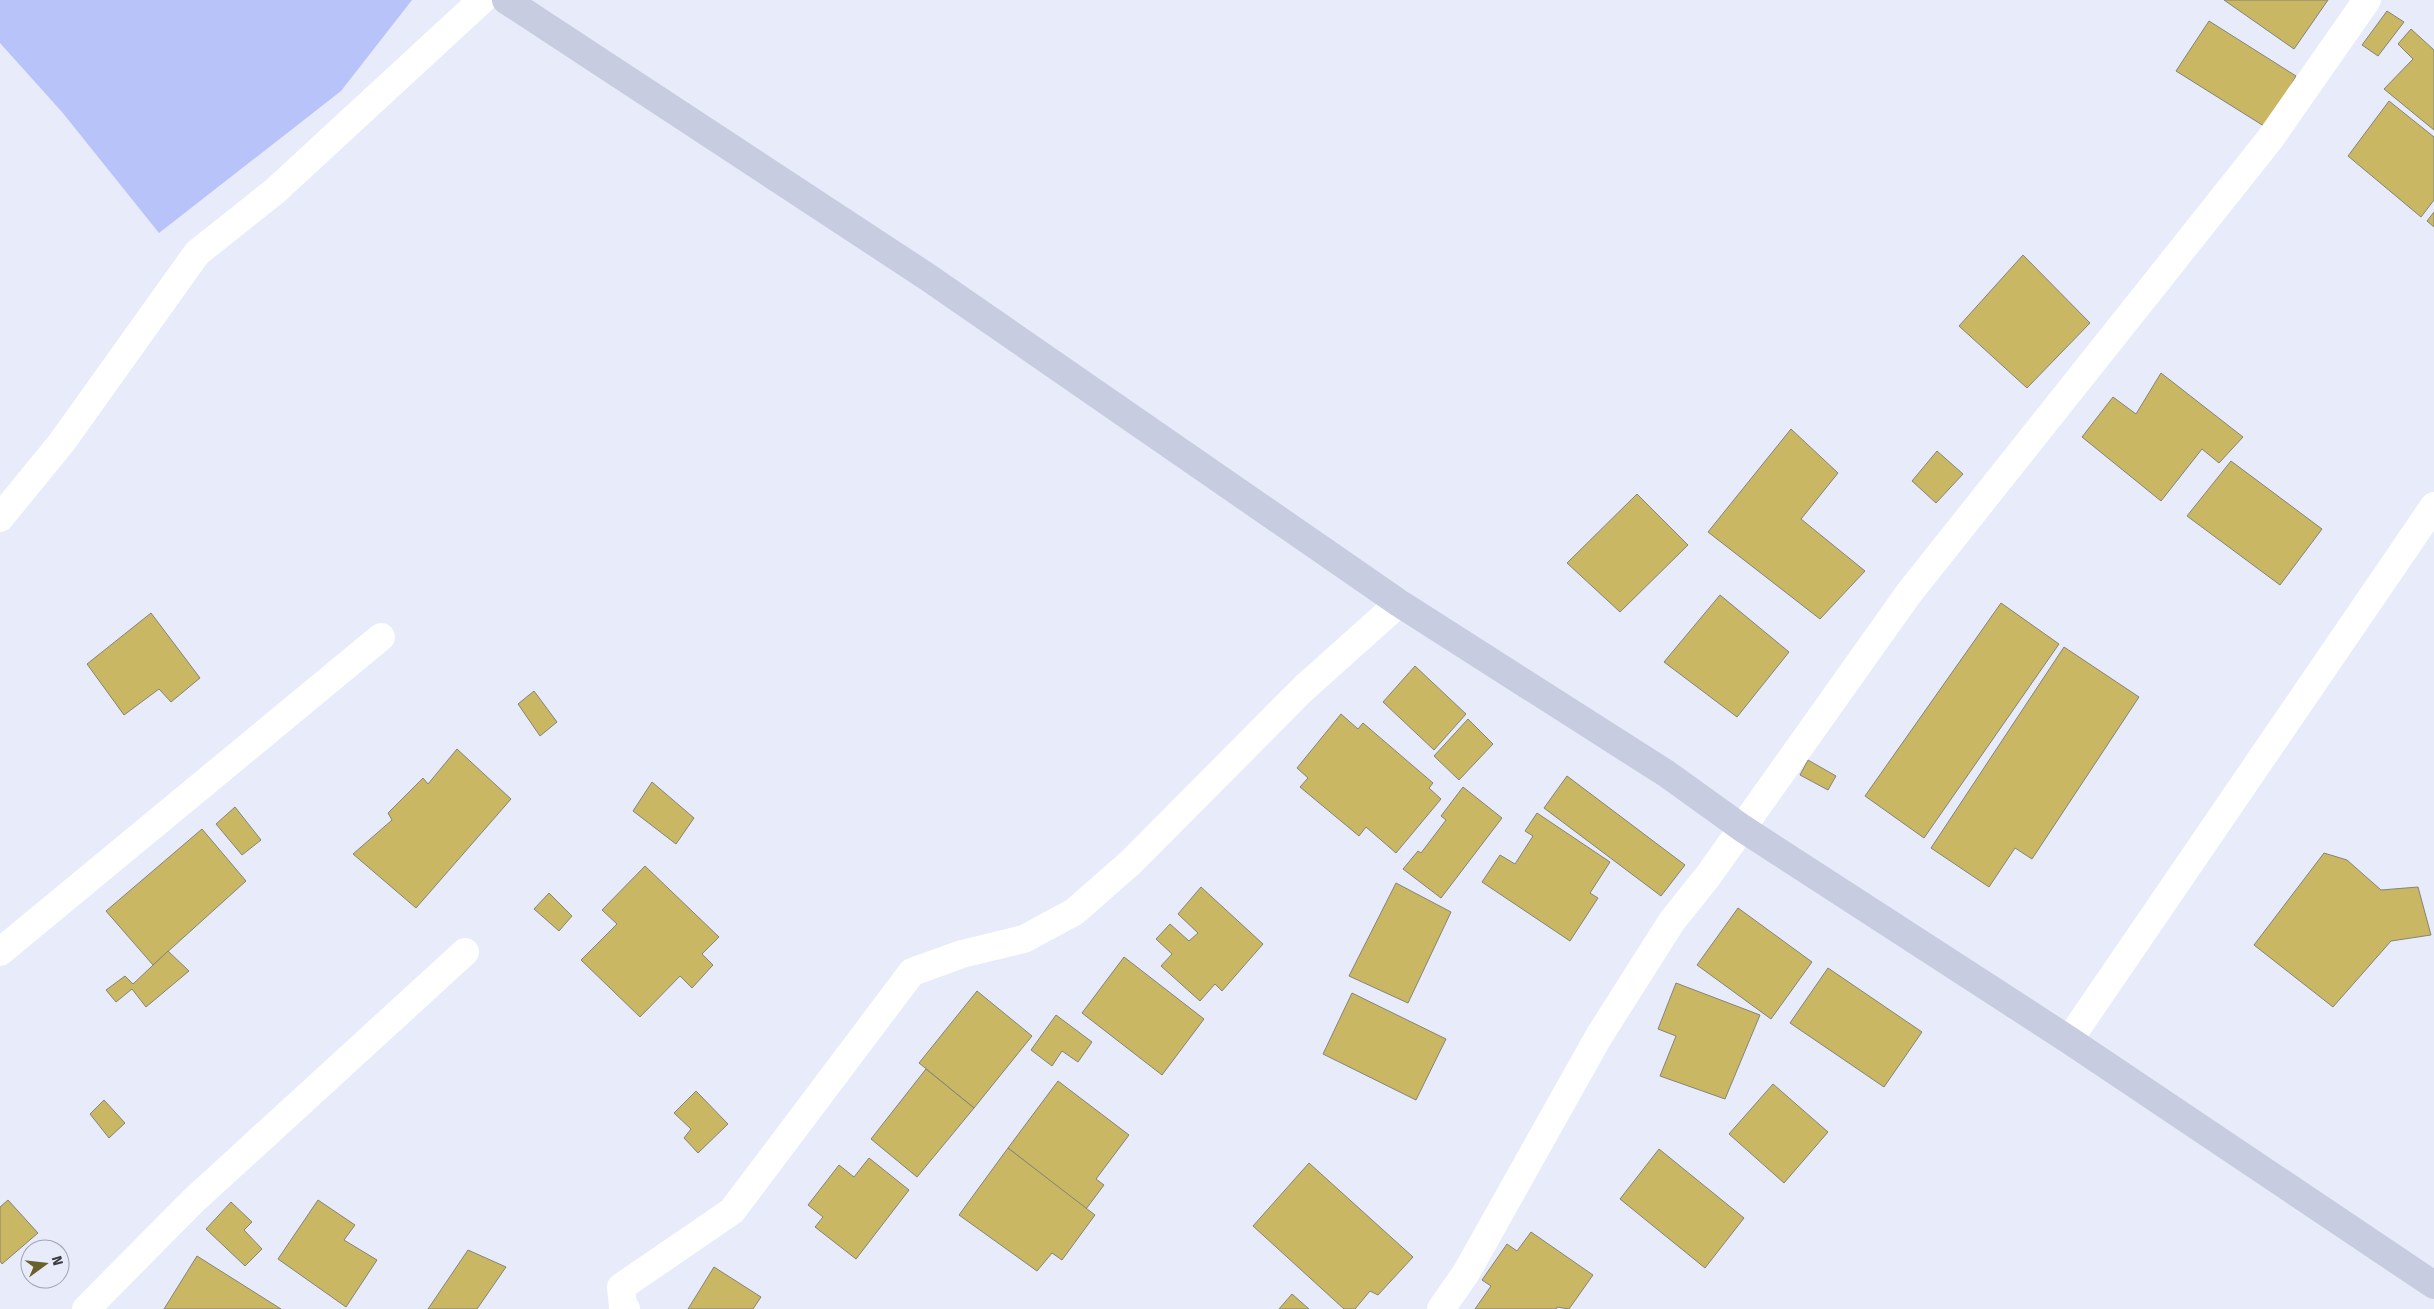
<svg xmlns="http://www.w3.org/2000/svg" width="2434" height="1309" font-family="'Fira Sans',sans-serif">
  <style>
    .green { fill: #b7c3f9 }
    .building { fill: #c9b764; stroke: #868475 }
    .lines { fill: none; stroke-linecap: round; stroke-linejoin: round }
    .street { stroke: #fff; stroke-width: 28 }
    .secondary { stroke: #c8cce1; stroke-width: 28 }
  </style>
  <rect width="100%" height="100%" fill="#e7ebfa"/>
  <polygon class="green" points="0,0 412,0 341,91 159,233 62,112 0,43"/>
  <g class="building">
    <polygon points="2224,0 2328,0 2294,49"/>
    <polygon points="2387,11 2404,22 2378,56 2362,45"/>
    <polygon points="2209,21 2296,76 2267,128 2176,71"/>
    <polygon points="2411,29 2434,50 2434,130 2384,89 2413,59 2398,44"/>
    <polygon points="2389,101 2434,137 2434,200 2421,217 2348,156"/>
    <polygon points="2434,212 2434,227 2427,221"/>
    <polygon points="2023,255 2090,323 2027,388 1959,326"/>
    <polygon points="2161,373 2243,437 2219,463 2202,449 2161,501 2082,437 2113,397 2136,414"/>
    <polygon points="1791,429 1838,473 1801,519 1865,571 1820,619 1708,532"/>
    <polygon points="1937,451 1963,474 1936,503 1912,481"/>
    <polygon points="2231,461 2322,529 2280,585 2187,516"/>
    <polygon points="1637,494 1688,545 1620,612 1567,563"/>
    <polygon points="1720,595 1789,652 1737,717 1664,662"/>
    <polygon points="2001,603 2059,644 1924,838 1865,796"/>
    <polygon points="151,613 200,678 171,702 159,689 124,715 87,664"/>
    <polygon points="2064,647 2139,697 2032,859 2015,848 1989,887 1931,848"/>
    <polygon points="1415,666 1466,714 1434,750 1383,702"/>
    <polygon points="534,691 557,722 540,736 518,704"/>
    <polygon points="1341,714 1358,729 1363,723 1433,783 1429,788 1441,799 1396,853 1366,827 1359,836 1300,787 1308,778 1297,768"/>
    <polygon points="1468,719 1493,744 1459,780 1434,756"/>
    <polygon points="457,749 511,799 416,908 353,854 392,820 388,813 423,778 428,784"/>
    <polygon points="1808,760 1836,776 1828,790 1800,775"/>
    <polygon points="1567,776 1685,865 1661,896 1544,808"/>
    <polygon points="652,782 694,818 676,844 633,811"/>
    <polygon points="1463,787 1502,818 1441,898 1403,869 1418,851 1421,853 1446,820 1441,816"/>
    <polygon points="235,807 261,840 242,855 216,824"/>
    <polygon points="1537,813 1610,862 1590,893 1598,898 1570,941 1482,882 1500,855 1515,864 1533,836 1525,831"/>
    <polygon points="202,829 246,881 153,965 106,911"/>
    <polygon points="2324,853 2347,860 2381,890 2418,887 2431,935 2391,941 2333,1007 2254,945"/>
    <polygon points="645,866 719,937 702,954 713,965 692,988 680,976 640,1017 581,960 617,924 602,910"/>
    <polygon points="1396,883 1451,912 1408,1003 1349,976"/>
    <polygon points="1201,887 1263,944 1222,991 1215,984 1200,1001 1161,966 1172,954 1156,939 1170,924 1189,941 1198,933 1178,914"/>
    <polygon points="549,893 572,916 559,931 534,909"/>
    <polygon points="1738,908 1812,962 1771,1019 1697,965"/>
    <polygon points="168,951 189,971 146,1007 132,989 116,1002 106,990 125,976 133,984"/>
    <polygon points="1124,957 1204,1019 1162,1075 1082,1013"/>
    <polygon points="1828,968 1922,1032 1884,1087 1790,1023"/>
    <polygon points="1676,983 1760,1015 1725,1099 1660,1076 1676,1036 1658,1029"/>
    <polygon points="977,991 1032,1036 974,1108 919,1063"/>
    <polygon points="1352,993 1446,1039 1416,1100 1323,1054"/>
    <polygon points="1056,1015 1092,1042 1078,1062 1062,1051 1052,1066 1031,1050"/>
    <polygon points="926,1069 974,1108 917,1177 871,1139"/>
    <polygon points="1058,1081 1129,1135 1096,1179 1104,1185 1086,1209 1008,1148"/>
    <polygon points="1773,1084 1828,1132 1784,1183 1729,1134"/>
    <polygon points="696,1091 728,1124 698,1153 684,1138 691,1129 674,1113"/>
    <polygon points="104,1100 125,1123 109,1138 90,1114"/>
    <polygon points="1008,1148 1095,1215 1062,1260 1052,1253 1037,1271 959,1215"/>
    <polygon points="1659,1149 1744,1218 1705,1268 1620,1199"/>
    <polygon points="869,1158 909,1190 856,1259 815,1227 823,1217 808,1205 839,1165 854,1177"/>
    <polygon points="1309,1163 1413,1257 1378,1295 1370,1291 1355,1309 1344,1309 1253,1226"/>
    <polygon points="8,1200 38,1233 2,1264 0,1261 0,1207"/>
    <polygon points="318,1200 355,1225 344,1240 377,1260 346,1307 278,1259"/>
    <polygon points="231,1202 252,1222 244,1230 262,1249 245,1266 206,1229"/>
    <polygon points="1531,1232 1593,1275 1569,1309 1557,1307 1556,1309 1475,1309 1491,1286 1482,1280 1507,1244 1517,1251"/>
    <polygon points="468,1250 506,1267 477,1309 428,1309"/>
    <polygon points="197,1256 281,1309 164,1309"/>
    <polygon points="714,1267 761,1297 753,1309 688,1309"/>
    <polygon points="1292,1294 1309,1309 1279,1309"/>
  </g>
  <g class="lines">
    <g class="street">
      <polyline points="0,518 62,442 197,253 275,191 482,0"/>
      <polyline points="0,952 381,637"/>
      <polyline points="2069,1040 2434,506"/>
      <polyline points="86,1309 193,1201 465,952"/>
      <polyline points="626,1309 623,1306 621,1287 732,1211 912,972 962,954 1024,939 1074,912 1130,863 1304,688 1399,603"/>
      <polyline points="1441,1309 1466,1273 1599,1036 1672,921 1708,876 1909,593 2270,139 2367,0"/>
    </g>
    <polyline class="secondary" points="506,0 926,276 1399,603 1667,774 1742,828 2069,1040 2434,1285"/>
  </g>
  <g transform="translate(45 1264) rotate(75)"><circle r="24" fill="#e7ebfa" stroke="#a2a5b0"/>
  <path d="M0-4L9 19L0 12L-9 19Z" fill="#6a602c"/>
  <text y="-8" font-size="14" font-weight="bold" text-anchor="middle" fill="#3b3c42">N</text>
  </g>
</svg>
